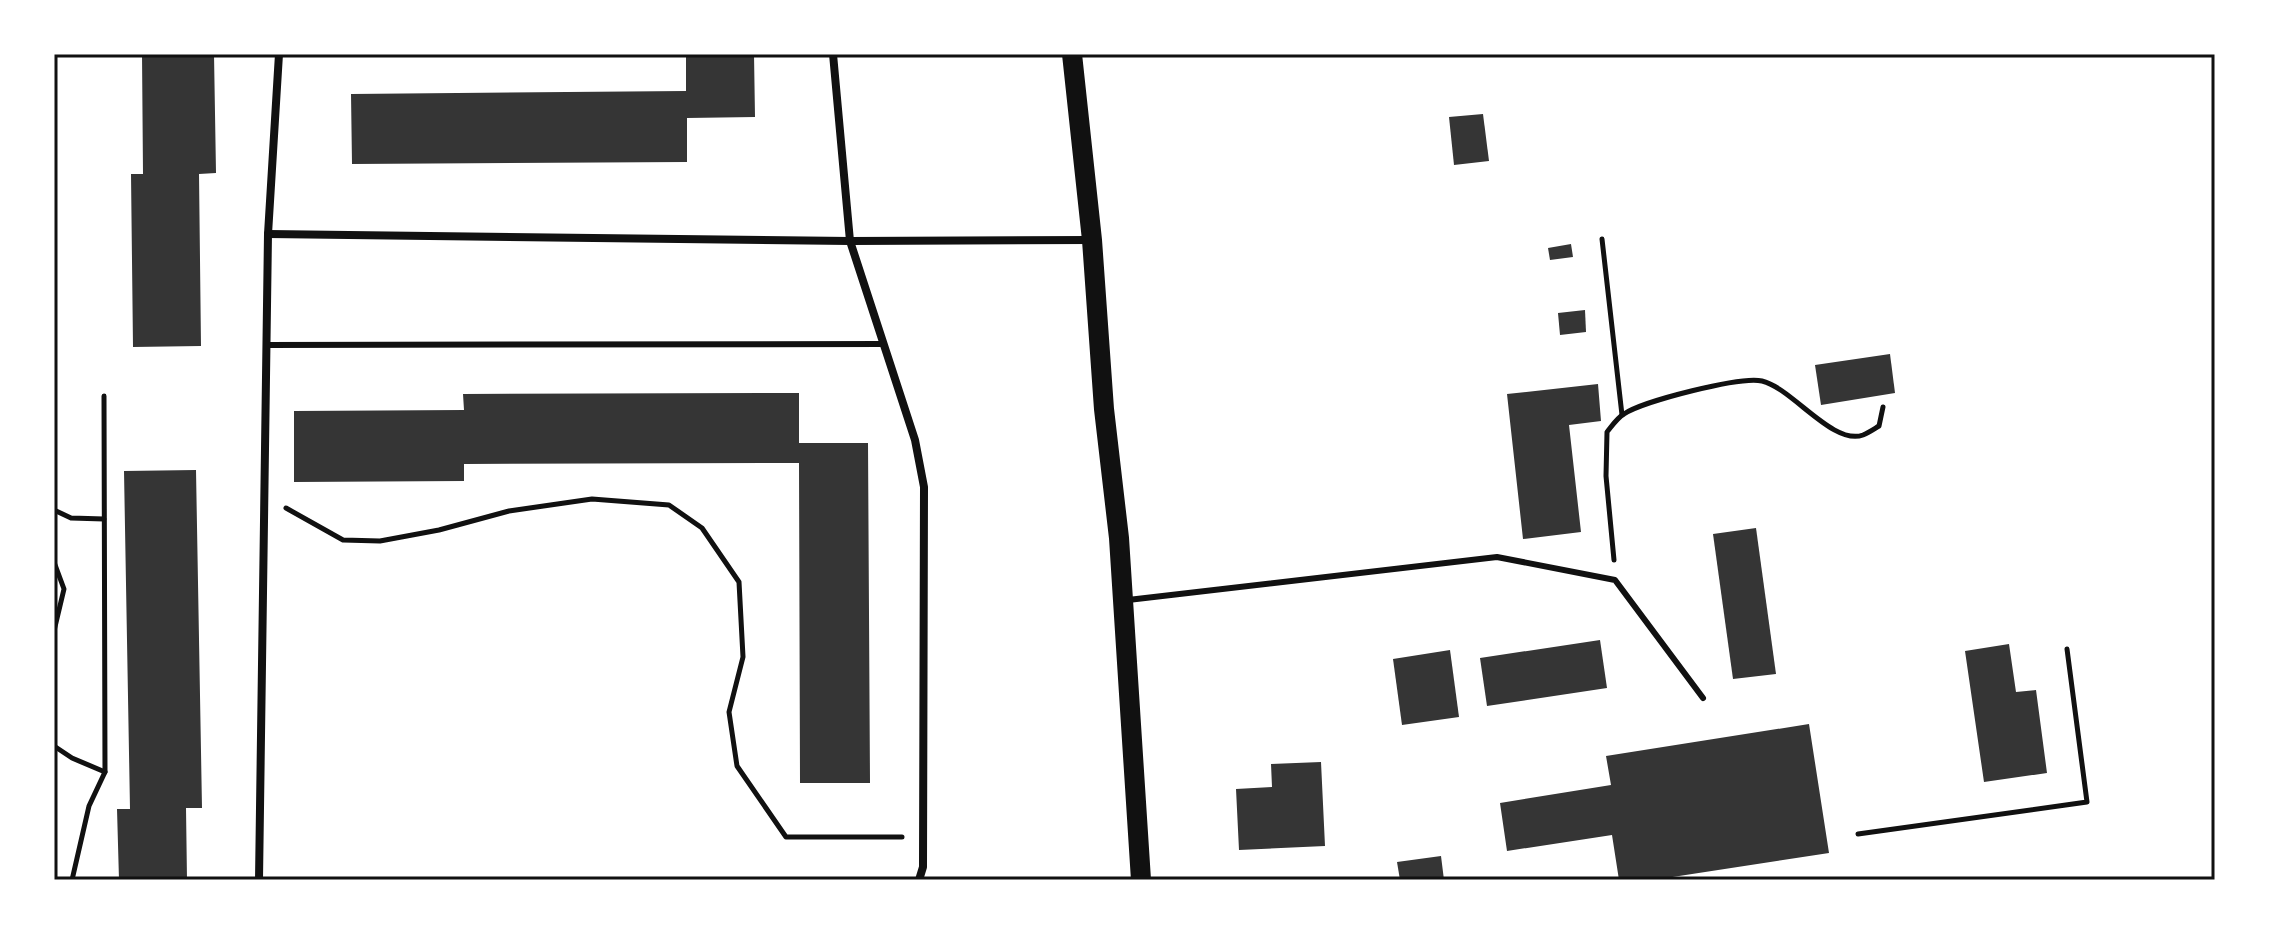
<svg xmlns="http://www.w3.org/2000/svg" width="2269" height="934" font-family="Overpass,sans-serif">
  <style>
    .building { fill: #353535 }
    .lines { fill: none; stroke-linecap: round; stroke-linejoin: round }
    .path { stroke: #111; stroke-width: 5 }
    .service { stroke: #111; stroke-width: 6 }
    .minor { stroke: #111; stroke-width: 8 }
    .primary { stroke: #111; stroke-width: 20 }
    .neatline { fill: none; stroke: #111; stroke-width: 3 }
  </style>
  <rect width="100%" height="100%" fill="#fff"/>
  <g class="building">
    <polygon points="142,54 214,54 216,173 199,174 201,346 133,347 131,174 143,174"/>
    <polygon points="686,54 754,54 755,117 687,118 687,162 352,164 351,94 686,91"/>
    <polygon points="1483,114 1489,161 1454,165 1449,117"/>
    <polygon points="1571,244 1573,257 1550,260 1548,248"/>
    <polygon points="1585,310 1586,332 1560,335 1558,313"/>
    <polygon points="1890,354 1895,393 1821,405 1815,365"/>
    <polygon points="1598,384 1601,421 1569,425 1581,532 1523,539 1507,394"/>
    <polygon points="799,393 799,443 868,443 870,783 800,783 799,463 464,464 464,481 294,482 294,411 464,410 463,394"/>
    <polygon points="196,470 202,808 186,808 187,880 119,880 117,809 130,809 124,471"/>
    <polygon points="1756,528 1776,674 1733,679 1713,534"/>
    <polygon points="1600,640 1607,688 1487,706 1480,658"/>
    <polygon points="2009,644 2016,692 2036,690 2047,773 1984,782 1965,651"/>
    <polygon points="1450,650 1459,717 1402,725 1393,659"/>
    <polygon points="1809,724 1829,853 1653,880 1619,880 1612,835 1507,851 1500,803 1611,785 1606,756"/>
    <polygon points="1321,762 1325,846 1239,850 1236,789 1272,787 1271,764"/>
    <polygon points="1441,856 1444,880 1400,880 1397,862"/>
  </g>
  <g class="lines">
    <g class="path">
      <polyline points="1602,239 1622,415"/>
      <polyline points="286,508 343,540 380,541 439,530 509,511 592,499 669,505 702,528 739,582 743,657 729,712 737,766 786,837 902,837"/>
      <polyline points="54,510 71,518 104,519"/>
      <path d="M1614 560 1606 476 1607 432C1612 426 1617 418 1624 414 1643 401 1741 376 1762 381 1792 388 1833 446 1863 435 1868 433 1874 429 1879 426L1883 407"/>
      <polyline points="54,562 64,589 54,631"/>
      <polyline points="54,746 72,758 105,772"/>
      <polyline points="1858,834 2087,802 2067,649"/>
      <polyline points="72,880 89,806 105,772 104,396"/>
    </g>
    <g class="service">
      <polyline points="266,345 882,344"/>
      <polyline points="1128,600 1497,557 1615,580 1703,698"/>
    </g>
    <g class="minor">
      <polyline points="833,54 850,241 915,440 924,487 923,867 919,880"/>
      <polyline points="268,234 850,241 1091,240"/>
      <polyline points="259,880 268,234 279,54"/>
    </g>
    <polyline class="primary" points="1072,54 1092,240 1104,409 1119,538 1141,880"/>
  </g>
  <rect width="2269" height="934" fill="none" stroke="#ffffff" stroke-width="112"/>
  <rect x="56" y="56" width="2157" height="822" class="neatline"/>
</svg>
